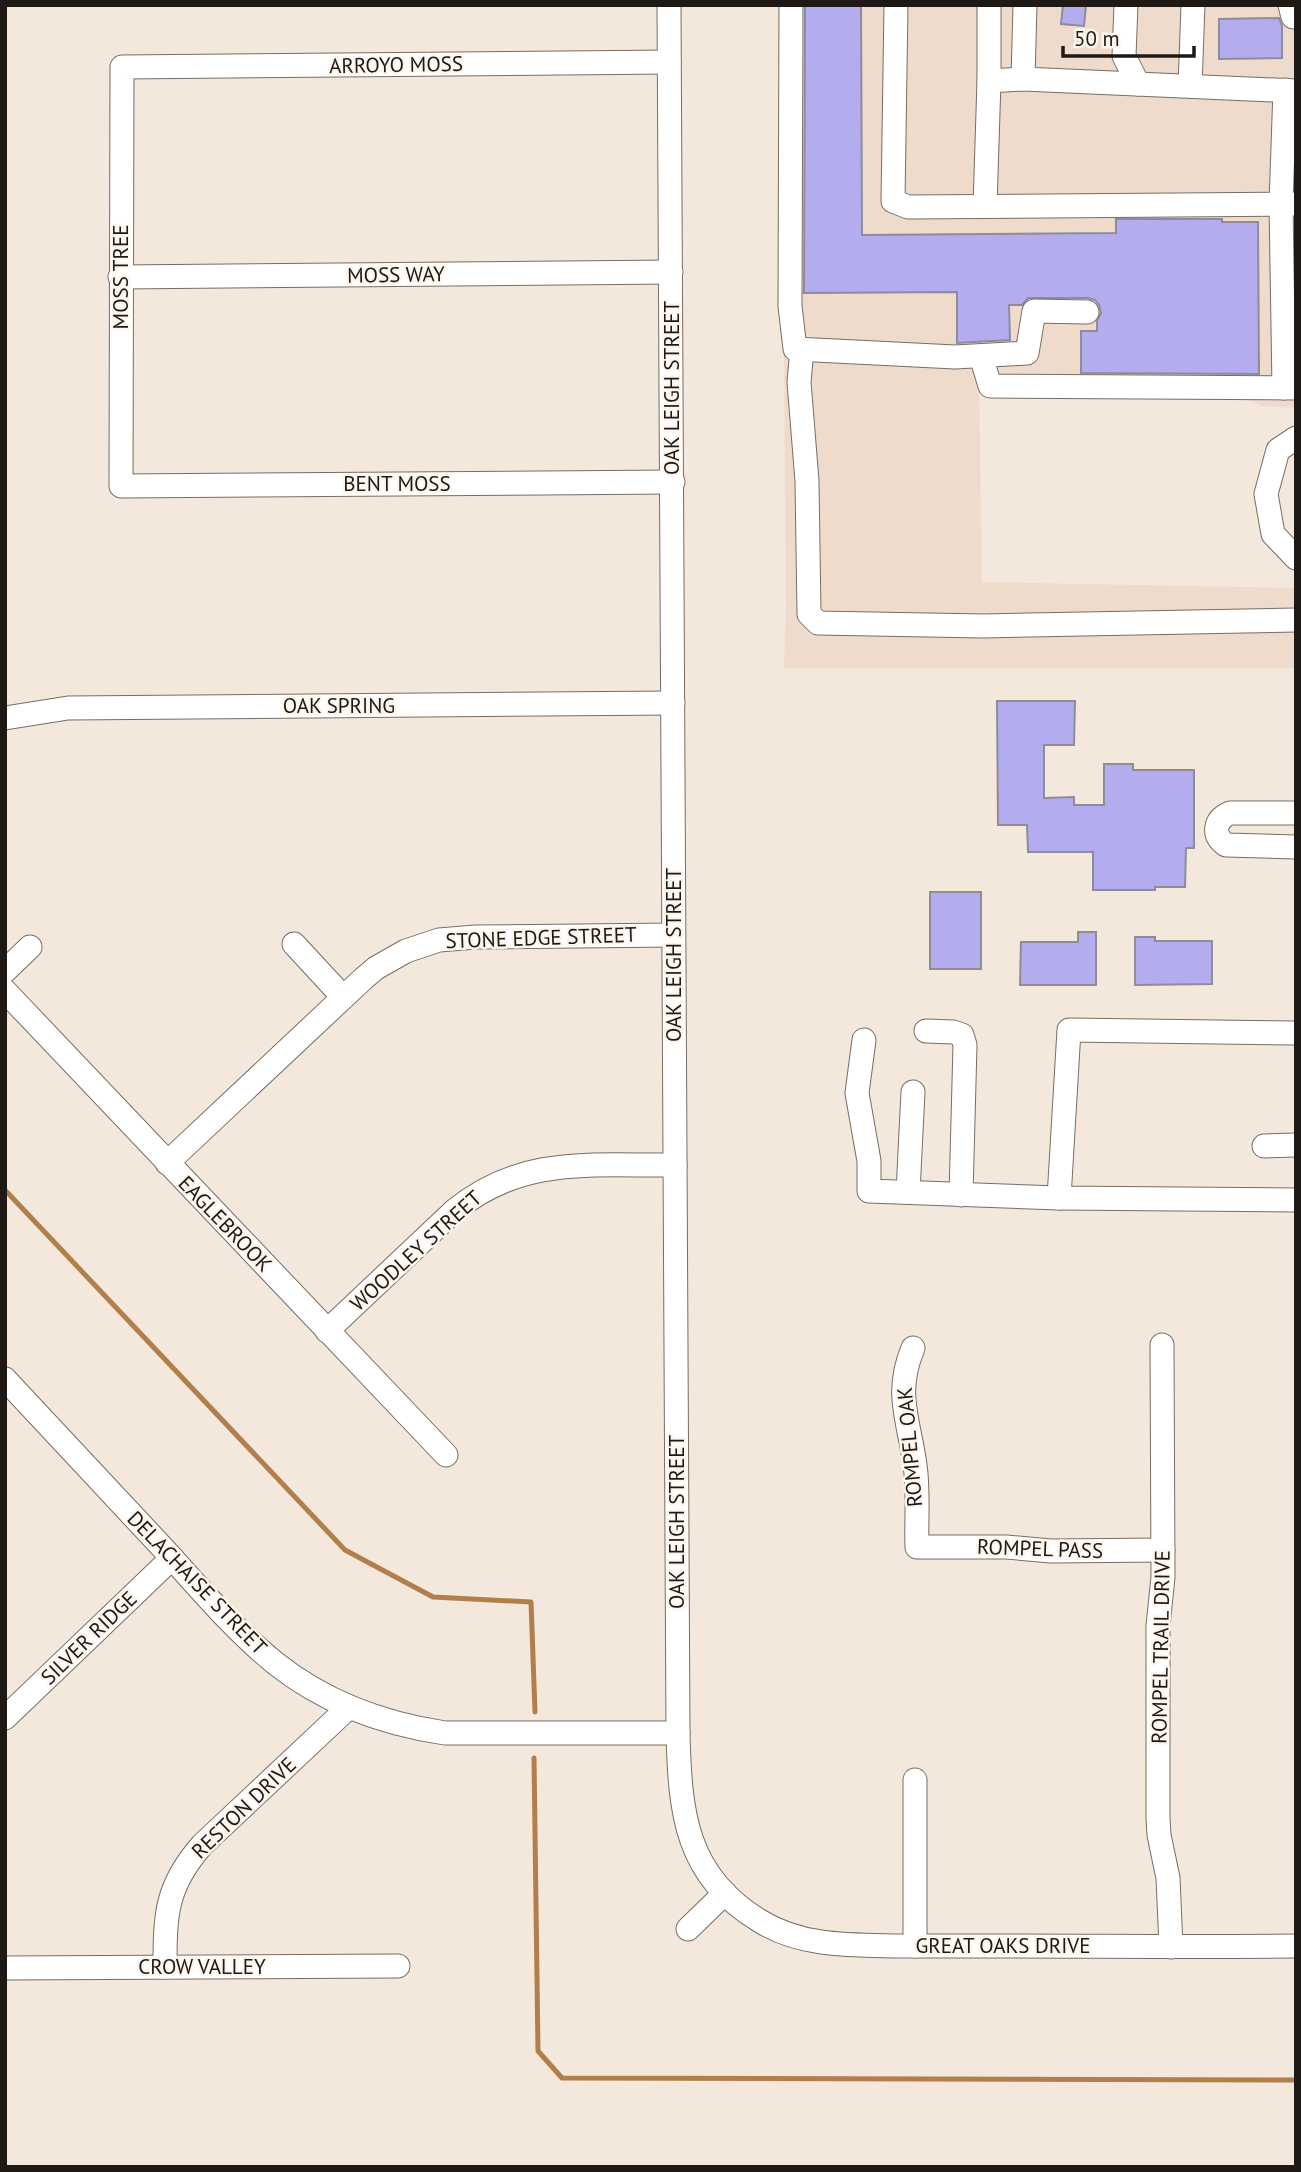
<svg xmlns="http://www.w3.org/2000/svg" width="1301" height="2172" font-family="'PT Sans',sans-serif">
  <style>
    .built { fill: #eedbcb }
    .lines { fill: none; stroke-linecap: round; stroke-linejoin: round }
    .stream { stroke: #b27f4c; stroke-width: 5 }
    .building { fill: #b3acee; stroke: #8d8c99; stroke-width: 2 }
    .minor-casing { stroke: #786d64; stroke-width: 25 }
    .minor { stroke: #fff; stroke-width: 23 }
    .labels { text-anchor: middle; stroke-width: 5; stroke-linejoin: round; paint-order: stroke }
    .street-label { font-size: 21px; fill: #1e1915; stroke: #fdf6ef }
  </style>
  <rect width="100%" height="100%" fill="#f4e7dc"/>
  <polygon class="built" points="781,5 1296,5 1296,408 1263,406 1231,393 979,394 982,582 1296,588 1296,668 784,668 786,605"/>
  <g class="lines">
    <g class="stream">
      <polyline points="5,1190 345,1550 433,1597 531,1602 535,1712"/>
      <polyline points="534,1758 538,2051 562,2078 1296,2080"/>
    </g>
  </g>
  <g class="building">
    <polygon points="805,5 861,5 862,235 1116,233 1116,219 1222,219 1222,222 1258,222 1259,374 1081,373 1081,331 1097,331 1097,321 1101,313 1099,305 1095,300 1088,298 1028,298 1022,305 1009,305 1010,340 957,343 957,292 804,293"/>
    <polygon points="1063,5 1086,5 1084,26 1061,24"/>
    <polygon points="1279,18 1282,26 1282,58 1219,59 1219,19"/>
    <polygon points="997,701 1075,701 1074,745 1044,745 1044,798 1074,797 1074,805 1104,805 1104,764 1133,764 1133,770 1194,770 1194,848 1186,848 1185,887 1155,887 1155,890 1093,890 1093,852 1028,852 1027,825 998,825"/>
    <rect x="930" y="892" width="51" height="77"/>
    <polygon points="1078,932 1096,932 1096,985 1020,985 1021,942 1078,942"/>
    <polygon points="1135,937 1155,937 1155,941 1212,941 1212,984 1135,985"/>
  </g>
  <g class="lines">
    <defs>
      <g id="minor">
        <path d="M669 5 678 1733C680 1812 685 1876 760 1921 802 1947 851 1945 899 1946 936 1946 973 1946 1010 1946 1105 1946 1200 1947 1296 1946"/>
        <polyline points="791,5 790,306 795,349 955,357 1027,353 1034,311 1087,312"/>
        <polyline points="896,5 893,201 908,207 1296,204"/>
        <polyline points="989,5 989,81 1023,79"/>
        <polyline points="1025,5 1023,79 1296,91"/>
        <polyline points="1126,5 1124,56 1138,84"/>
        <polyline points="1290,5 1293,17 1296,17"/>
        <polyline points="669,62 122,67 121,486 673,482"/>
        <polyline points="1190,86 1193,5"/>
        <polyline points="985,206 989,81"/>
        <polyline points="120,277 671,272"/>
        <polyline points="802,349 799,382 807,481 809,614 818,623 983,626 1296,620"/>
        <polyline points="981,356 990,386 1296,388"/>
        <polyline points="1284,388 1281,204 1285,90"/>
        <polyline points="1296,438 1278,450 1266,494 1273,534 1296,558"/>
        <polyline points="5,718 68,708 673,703"/>
        <path d="M1296 813H1230C1214 820 1212 835 1226 845L1296 847"/>
        <polyline points="294,944 343,997"/>
        <polyline points="5,971 30,947"/>
        <polyline points="5,991 446,1455"/>
        <polyline points="926,1031 953,1032 962,1035 965,1045 961,1195"/>
        <polyline points="1296,1033 1069,1030 1059,1198 1296,1200"/>
        <polyline points="864,1040 857,1093 869,1161 869,1191 1059,1198"/>
        <polyline points="1264,1146 1296,1145"/>
        <polyline points="167,1163 363,979 376,968 406,951 439,940 476,937 673,935"/>
        <polyline points="908,1192 913,1092"/>
        <path d="M327 1331 454 1211C522 1155 592 1166 675 1165"/>
        <polyline points="1162,1345 1163,1577 1158,1626 1158,1819 1159,1835 1168,1878 1171,1947"/>
        <path d="M913 1348C894 1394 909 1420 915 1465 919 1492 916 1520 917 1547H1006L1051 1551 1163 1550"/>
        <path d="M5 1379C57 1435 109 1490 161 1546 198 1586 233 1629 275 1663 324 1702 384 1724 445 1733H678"/>
        <polyline points="5,1718 172,1558"/>
        <polyline points="688,1929 725,1893"/>
        <polyline points="915,1946 915,1780"/>
        <path d="M165 1967C165 1914 166 1886 202 1845L349 1707"/>
        <polyline points="5,1968 398,1966"/>
      </g>
    </defs>
    <use href="#minor" class="minor-casing"/>
    <use href="#minor" class="minor"/>
  </g>
  <g class="labels">
    <g class="street-label">
      <text transform="translate(396 65) rotate(-1)" y="7">ARROYO MOSS</text>
      <text transform="translate(396 275) rotate(-1)" y="7">MOSS WAY</text>
      <text transform="translate(121 277) rotate(-90)" y="7">MOSS TREE</text>
      <text transform="translate(672 388) rotate(-90)" y="7">OAK LEIGH STREET</text>
      <text x="397" y="491">BENT MOSS</text>
      <text x="339" y="713">OAK SPRING</text>
      <text transform="translate(541 938) rotate(-2)" y="7">STONE EDGE STREET</text>
      <text transform="translate(674 955) rotate(-90)" y="7">OAK LEIGH STREET</text>
      <text transform="translate(225 1224) rotate(46)" y="7">EAGLEBROOK</text>
      <text transform="translate(416 1251) rotate(-42)" y="7">WOODLEY STREET</text>
      <text transform="translate(910 1447) rotate(-95)" y="7">ROMPEL OAK</text>
      <text transform="translate(677 1522) rotate(-90)" y="7">OAK LEIGH STREET</text>
      <text transform="translate(1040 1549) rotate(2)" y="7">ROMPEL PASS</text>
      <text transform="translate(197 1583) rotate(46)" y="7">DELACHAISE STREET</text>
      <text transform="translate(89 1638) rotate(-44)" y="7">SILVER RIDGE</text>
      <text transform="translate(1161 1647) rotate(-89)" y="7">ROMPEL TRAIL DRIVE</text>
      <text transform="translate(244 1808) rotate(-44)" y="7">RESTON DRIVE</text>
      <text x="1003" y="1953">GREAT OAKS DRIVE</text>
      <text x="202" y="1974">CROW VALLEY</text>
    </g>
  </g>
  <rect width="1301" height="2172" fill="none" stroke="#1e1915" stroke-width="14"/>
  <path d="M1063 46v10h131v-10" fill="none" stroke="#1e1915" stroke-width="3.5"/>
  <text x="1074" y="46" font-size="21" fill="#1e1915" stroke="#fdf6ef" stroke-width="5" paint-order="stroke">50 m</text>
</svg>
